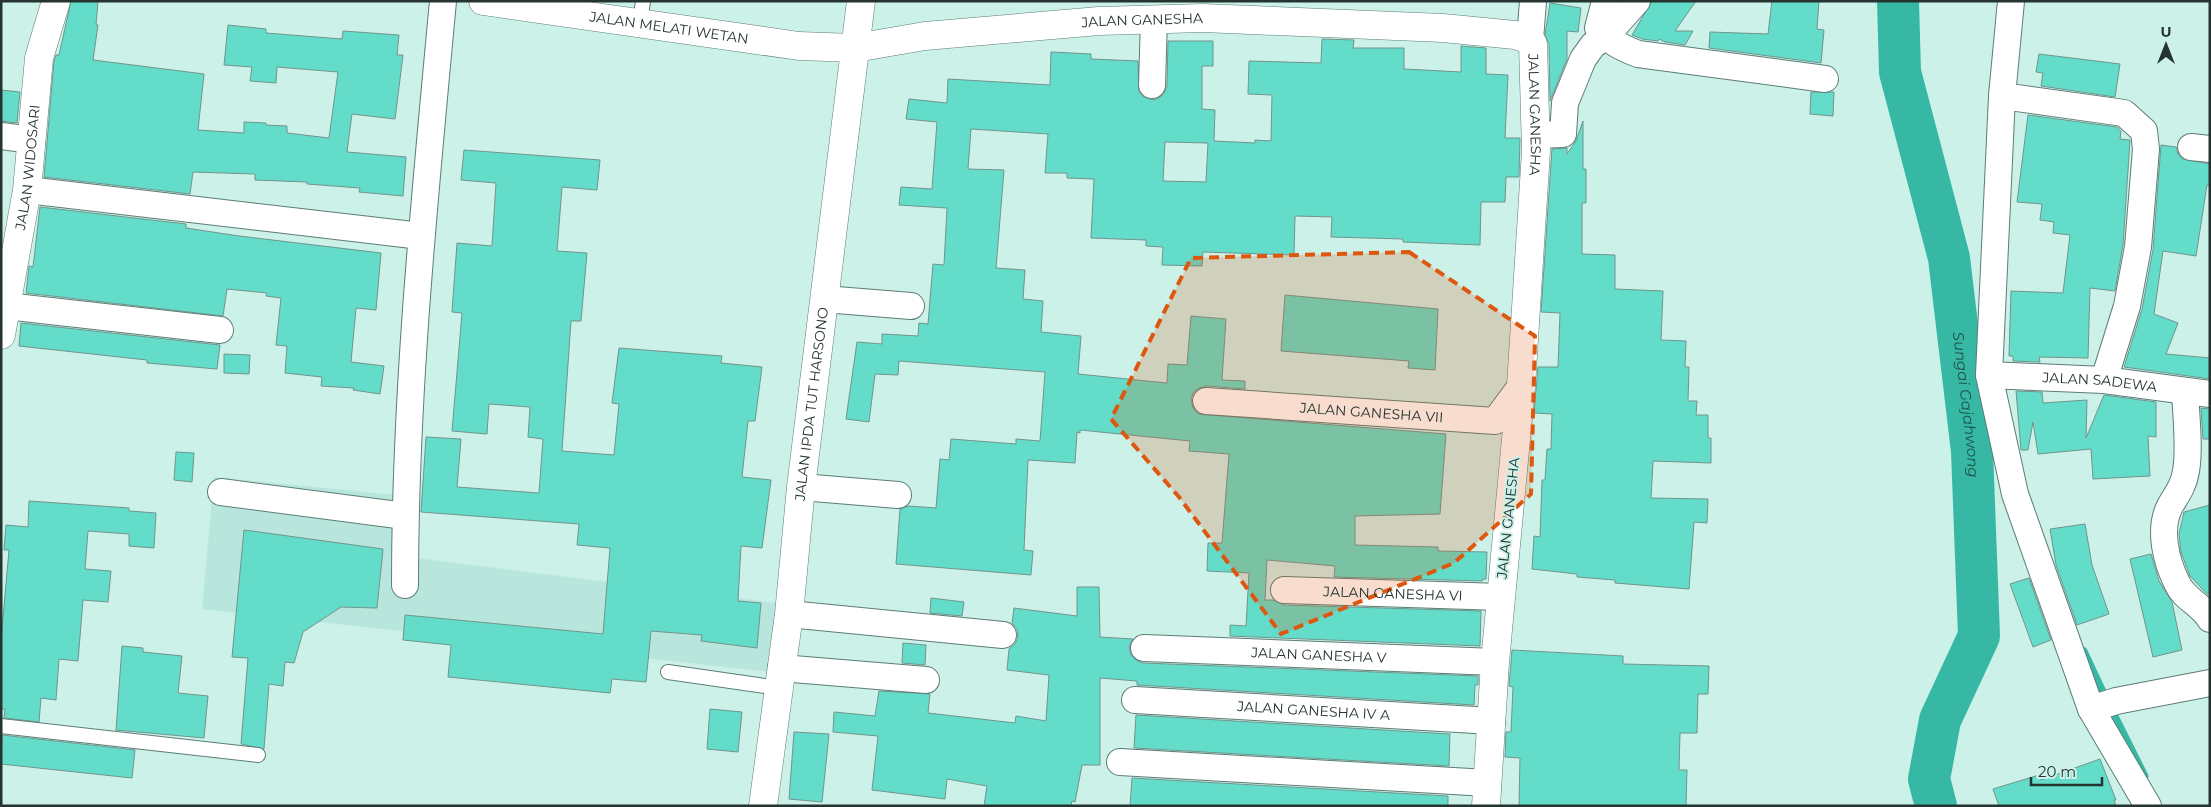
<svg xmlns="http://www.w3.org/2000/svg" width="2211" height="807" font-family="Montserrat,sans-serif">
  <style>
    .built { fill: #b8e6dc }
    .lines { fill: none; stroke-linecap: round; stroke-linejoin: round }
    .stream { stroke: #36b8a5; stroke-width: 7 }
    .river { stroke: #36b8a5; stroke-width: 42 }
    .building { fill: #63ddc9; stroke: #71948d; fill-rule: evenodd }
    .lane-casing { stroke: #5b7d76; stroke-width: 16 }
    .street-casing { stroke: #5b7d76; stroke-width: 28 }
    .secondary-casing { stroke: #5b7d76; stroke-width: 29 }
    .lane { stroke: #fff; stroke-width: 14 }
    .street { stroke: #fff; stroke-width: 26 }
    .secondary { stroke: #fff; stroke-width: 28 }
    .marked { fill: #de570e; fill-opacity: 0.2; stroke: #de570e; stroke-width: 4; stroke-dasharray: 10 6; stroke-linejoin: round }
    .labels { text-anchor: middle; stroke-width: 4; stroke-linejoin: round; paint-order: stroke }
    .street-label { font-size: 14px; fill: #253431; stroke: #ccf1e9 }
    .water-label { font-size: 15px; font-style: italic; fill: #1d5249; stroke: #ccf1e9 }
  </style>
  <rect width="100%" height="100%" fill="#ccf1e9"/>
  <polygon class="built" points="214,477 405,496 401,556 776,603 770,672 202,609"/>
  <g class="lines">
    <g class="stream">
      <polyline points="2084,651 2106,698"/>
      <polyline points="2111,708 2145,776"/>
    </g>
    <path class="river" id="s1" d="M1898 1 1900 72 1949 258 1972 451 1979 636 1940 720 1929 779 1936 806"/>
  </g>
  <g class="building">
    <polygon points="71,1 98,1 96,25 98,25 93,60 204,74 198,130 244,133 244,122 266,123 266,125 287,126 287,133 329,138 338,72 277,67 276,83 250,81 252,67 224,65 228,25 266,29 266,33 342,39 343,31 399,35 397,55 403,55 395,119 352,114 347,152 406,157 403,196 359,192 360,188 307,184 307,182 255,180 255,174 193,172 190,194 44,177 54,61 56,55 59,55"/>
    <polygon points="1652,1 1696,1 1675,31 1693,31 1685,45 1665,42 1659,39 1658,41 1642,39 1632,35"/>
    <polygon points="1772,1 1819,1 1817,29 1824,30 1821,63 1709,48 1710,32 1768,34"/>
    <polygon points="1550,3 1581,8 1578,32 1567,31 1567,59 1550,101 1549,44 1545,35"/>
    <path d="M1322 39 1354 40 1353 48H1404V69L1461 72V46L1486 48V74L1508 75 1505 138H1520L1519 177H1506L1505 202H1481L1480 245 1403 242V239L1331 237 1332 217 1295 216 1294 255 1203 252 1202 266 1162 265 1163 247 1146 246V240L1091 238 1094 179 1067 178V173H1045L1048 134 971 129 968 169 1004 170 996 268 1025 270 1023 299 1043 301 1041 332 1081 336 1078 374 1167 383 1168 364 1187 365 1191 316 1226 319 1222 380 1245 381V389L1207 386 1199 388 1193 393 1191 400 1193 408 1198 414 1446 434 1440 514 1355 516V545L1438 547V551L1487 552 1486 579H1483L1482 581 1334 577 1335 566 1267 560 1265 600H1273L1284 605 1481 611 1480 646 1230 636V625L1246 626 1249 573 1207 571 1208 543H1222L1229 454 1189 451 1190 441 1080 430V433L1077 432 1075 463 1028 460 1024 550 1033 551 1031 575 896 564 900 509 908 506 936 508 940 459 949 460 951 439 1016 444V439L1040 441 1045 372 899 361 898 375 875 374 869 422 846 419 857 342 882 344V334L918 336 919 323 928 324 933 264 944 265 947 208 899 205 901 187 932 189 937 122 906 119 909 99 947 103 948 79 1050 85 1051 52 1091 54V59L1138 61 1139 92 1144 97 1152 100 1159 98 1164 93 1167 86 1168 41H1213V66H1202V109L1215 110 1214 141 1255 143V140L1271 141 1272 95 1248 94 1249 61 1321 63ZM1165 142 1208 143 1206 182 1163 181Z"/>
    <polygon points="2039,54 2120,64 2115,97 2041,86 2043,73 2036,72"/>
    <polygon points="1,90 20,92 17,123 1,121"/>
    <polygon points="1811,92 1834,92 1833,116 1810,114"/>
    <polygon points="2028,115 2117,127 2121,131 2120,139 2130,140 2123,245 2115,291 2090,288 2088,358 2039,357 2040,362 2013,361 2013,356 2009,356 2011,291 2063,293 2070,235 2053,233 2054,222 2040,220 2042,204 2017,202"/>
    <polygon points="1583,121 1583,169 1586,169 1586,203 1582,203 1582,254 1615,255 1615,289 1663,291 1661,340 1686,341 1685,367 1689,367 1688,401 1697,401 1696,415 1708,415 1708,438 1711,438 1711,463 1653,461 1651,498 1708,499 1707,523 1694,522 1689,589 1615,583 1615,580 1577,577 1577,574 1532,569 1534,536 1540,537 1542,480 1545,480 1547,449 1551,449 1552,414 1534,413 1538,367 1558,367 1560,313 1541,312 1552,149 1567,148 1567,154 1576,141"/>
    <polygon points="2161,145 2176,147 2178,154 2183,159 2210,164 2210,185 2207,185 2196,256 2163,251 2154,314 2178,323 2166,354 2210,358 2210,379 2124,367 2142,309 2153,250"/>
    <polygon points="464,150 600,160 597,190 562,187 557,251 587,253 581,321 571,321 562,451 614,455 619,404 612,403 619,348 722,356 721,363 762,367 755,421 748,421 742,477 771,480 762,548 741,546 738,601 761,603 757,648 701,641 702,635 651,631 646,682 612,679 610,693 448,677 451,645 403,640 405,615 603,634 610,548 577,545 579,524 421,512 426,437 461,439 457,487 539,493 543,439 528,437 530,407 489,404 487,434 452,431 462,313 452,312 457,243 492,246 496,183 461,180"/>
    <polygon points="40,207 186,224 186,228 239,236 381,253 376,310 356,308 351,362 384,366 380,394 353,390 354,388 321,386 322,377 285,373 287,346 276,345 281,298 266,296 267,293 227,289 223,316 26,293 29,266 33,267"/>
    <polygon points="1285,295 1438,309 1435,370 1408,368 1409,361 1281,351"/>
    <polygon points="21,323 220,345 217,369 147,363 147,360 19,346"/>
    <polygon points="224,354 250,355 249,374 224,373"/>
    <polygon points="2016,391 2042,392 2043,403 2087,400 2086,438 2104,395 2156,402 2156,437 2148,436 2150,476 2093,479 2091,449 2038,454 2033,422 2028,450 2021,450"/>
    <polygon points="2201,408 2210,409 2210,439 2203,439"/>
    <polygon points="176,452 194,453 192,482 174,480"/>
    <polygon points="29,501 129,508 129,511 156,513 154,548 129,546 129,534 88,531 85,569 111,571 108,602 83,600 78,661 59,659 56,700 41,698 39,722 4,718 5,709 1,709 1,641 9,550 4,550 6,525 28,527"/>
    <polygon points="2210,505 2210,594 2207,594 2190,576 2181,552 2179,534 2184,512"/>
    <polygon points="2085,524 2092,565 2109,614 2077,625 2056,565 2050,529"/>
    <polygon points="244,530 383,549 377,608 341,607 303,632 294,663 285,662 283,686 269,684 264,749 241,744 248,658 232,657"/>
    <polygon points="2151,554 2159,581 2172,602 2182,650 2153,657 2130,559"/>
    <polygon points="2029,578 2051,640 2033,647 2010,584"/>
    <polygon points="1077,587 1099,587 1100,637 1133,639 1129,647 1131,655 1136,660 1143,663 1478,676 1478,685 1475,685 1474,705 1137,685 1137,681 1100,678 1100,765 1082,765 1075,802 1072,801 1071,806 984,806 987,786 947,779 945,799 872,790 878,736 833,732 834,712 875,716 879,691 930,694 928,713 1015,723 1016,716 1046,721 1049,675 1007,670 1009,649 1015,644 1018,637 1017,629 1012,623 1014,608 1077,616"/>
    <polygon points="931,598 964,602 962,616 930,613"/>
    <polygon points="903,643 926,645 925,665 902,663"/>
    <polygon points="122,646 143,648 143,652 182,656 178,693 208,696 204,738 116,730"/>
    <polygon points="1512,650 1623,656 1623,664 1709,666 1708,694 1698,694 1697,733 1680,733 1679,770 1687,770 1686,806 1519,806 1520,758 1505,757 1506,732 1511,732 1513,687 1509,686"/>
    <polygon points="710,709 742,712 738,752 707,749"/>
    <polygon points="1136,715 1450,734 1449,766 1134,748"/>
    <polygon points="794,732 829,734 822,802 789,799"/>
    <polygon points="2,735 135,750 132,778 1,764"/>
    <polygon points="2100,759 2116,800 2114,800 2116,806 1999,806 1993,789 2039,775 2041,780"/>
    <polygon points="1132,778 1448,796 1448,806 1130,806"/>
  </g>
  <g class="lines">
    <defs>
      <g id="lane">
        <polyline points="640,22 643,1"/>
        <polyline points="668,672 779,688"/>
        <polyline points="1,726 258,755"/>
      </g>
      <g id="street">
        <path d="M1605 1 1598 28C1608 41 1622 48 1638 54L1825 79"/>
        <polyline points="2011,1 2002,96 1989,375 2015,494 2091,709 2148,806"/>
        <polyline points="1530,40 1533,1"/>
        <polyline points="1152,85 1154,19"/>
        <polyline points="2002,96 2124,113 2144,131 2146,149 2138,247 2127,306 2104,380"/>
        <polyline points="1536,135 1563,134 1565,103 1583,59 1593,45 1605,37 1637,1"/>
        <polyline points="1,136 32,140"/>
        <polyline points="2191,147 2210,149"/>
        <polyline points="27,190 421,236"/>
        <polyline points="824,299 911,306"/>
        <polyline points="6,306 220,330"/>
        <path id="s2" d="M1989 375 2104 380 2210 394"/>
        <path d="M2185 391C2186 415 2190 448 2186 471 2184 485 2177 494 2170 506 2158 529 2166 561 2177 583 2184 599 2201 604 2210 619"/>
        <path id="s3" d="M1206 401 1495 421 1521 386"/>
        <polyline points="801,487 898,495"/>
        <polyline points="221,492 405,516"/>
        <path d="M405 585C405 390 425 195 443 1"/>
        <path id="s4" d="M1284 590 1501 597"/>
        <polyline points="789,614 1003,635"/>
        <path id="s5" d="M1144 648 1495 662"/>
        <polyline points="781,668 926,680"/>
        <path id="s6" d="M1135 700 1492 721"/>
        <polyline points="2091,709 2116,701 2210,683"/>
        <polyline points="1120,762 1488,783"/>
      </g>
      <g id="secondary">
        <path id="s7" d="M483 1 799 46 855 48 925 36 1099 21 1203 18 1443 28 1515 35 1530 40 1533 44 1536 151 1521 386 1495 662 1486 806"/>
        <path id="s8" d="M1 335 27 190 39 58 56 1"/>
        <path id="s9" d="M763 806 789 614 801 487 861 1"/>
      </g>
    </defs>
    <use href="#lane" class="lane-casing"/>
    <use href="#street" class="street-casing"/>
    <use href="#secondary" class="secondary-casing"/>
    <use href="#lane" class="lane"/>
    <use href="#street" class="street"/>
    <use href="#secondary" class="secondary"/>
  </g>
  <path class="marked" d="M1409 252 1535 336 1531 494 1454 563 1281 634 1179 497 1111 419 1191 258Z"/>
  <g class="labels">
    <g class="street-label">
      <text dy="5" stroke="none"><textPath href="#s7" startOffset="664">JALAN GANESHA</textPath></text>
      <text dy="5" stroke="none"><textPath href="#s7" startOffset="188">JALAN MELATI WETAN</textPath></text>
      <text dy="5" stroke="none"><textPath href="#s7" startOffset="1129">JALAN GANESHA</textPath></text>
      <text dy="5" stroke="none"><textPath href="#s8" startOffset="170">JALAN WIDOSARI</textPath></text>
      <text dy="5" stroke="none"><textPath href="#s2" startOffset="111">JALAN SADEWA</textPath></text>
      <text dy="5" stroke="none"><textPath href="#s9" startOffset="405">JALAN IPDA TUT HARSONO</textPath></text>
      <text dy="5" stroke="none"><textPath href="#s3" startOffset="166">JALAN GANESHA VII</textPath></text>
      <text transform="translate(1508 518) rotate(-84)" y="5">JALAN GANESHA</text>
      <text dy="5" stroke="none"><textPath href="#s4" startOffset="109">JALAN GANESHA VI</textPath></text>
      <text dy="5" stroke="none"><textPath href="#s5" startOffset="175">JALAN GANESHA V</textPath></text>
      <text dy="5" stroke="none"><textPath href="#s6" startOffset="179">JALAN GANESHA IV A</textPath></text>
    </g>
    <g class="water-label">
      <text dy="5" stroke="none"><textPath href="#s1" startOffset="411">Sungai Gajahwong</textPath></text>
    </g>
  </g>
  <rect width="2211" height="807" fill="none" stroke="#253431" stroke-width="5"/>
  <g transform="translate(2166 45)" stroke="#ccf1e9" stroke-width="4" paint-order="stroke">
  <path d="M0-4L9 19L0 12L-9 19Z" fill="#253431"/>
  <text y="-8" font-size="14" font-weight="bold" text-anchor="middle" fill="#253431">U</text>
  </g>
  <path d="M2031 777v8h71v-8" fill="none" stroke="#253431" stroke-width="2.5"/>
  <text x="2038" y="777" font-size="15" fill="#253431" stroke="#ccf1e9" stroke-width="4" paint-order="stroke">20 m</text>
</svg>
